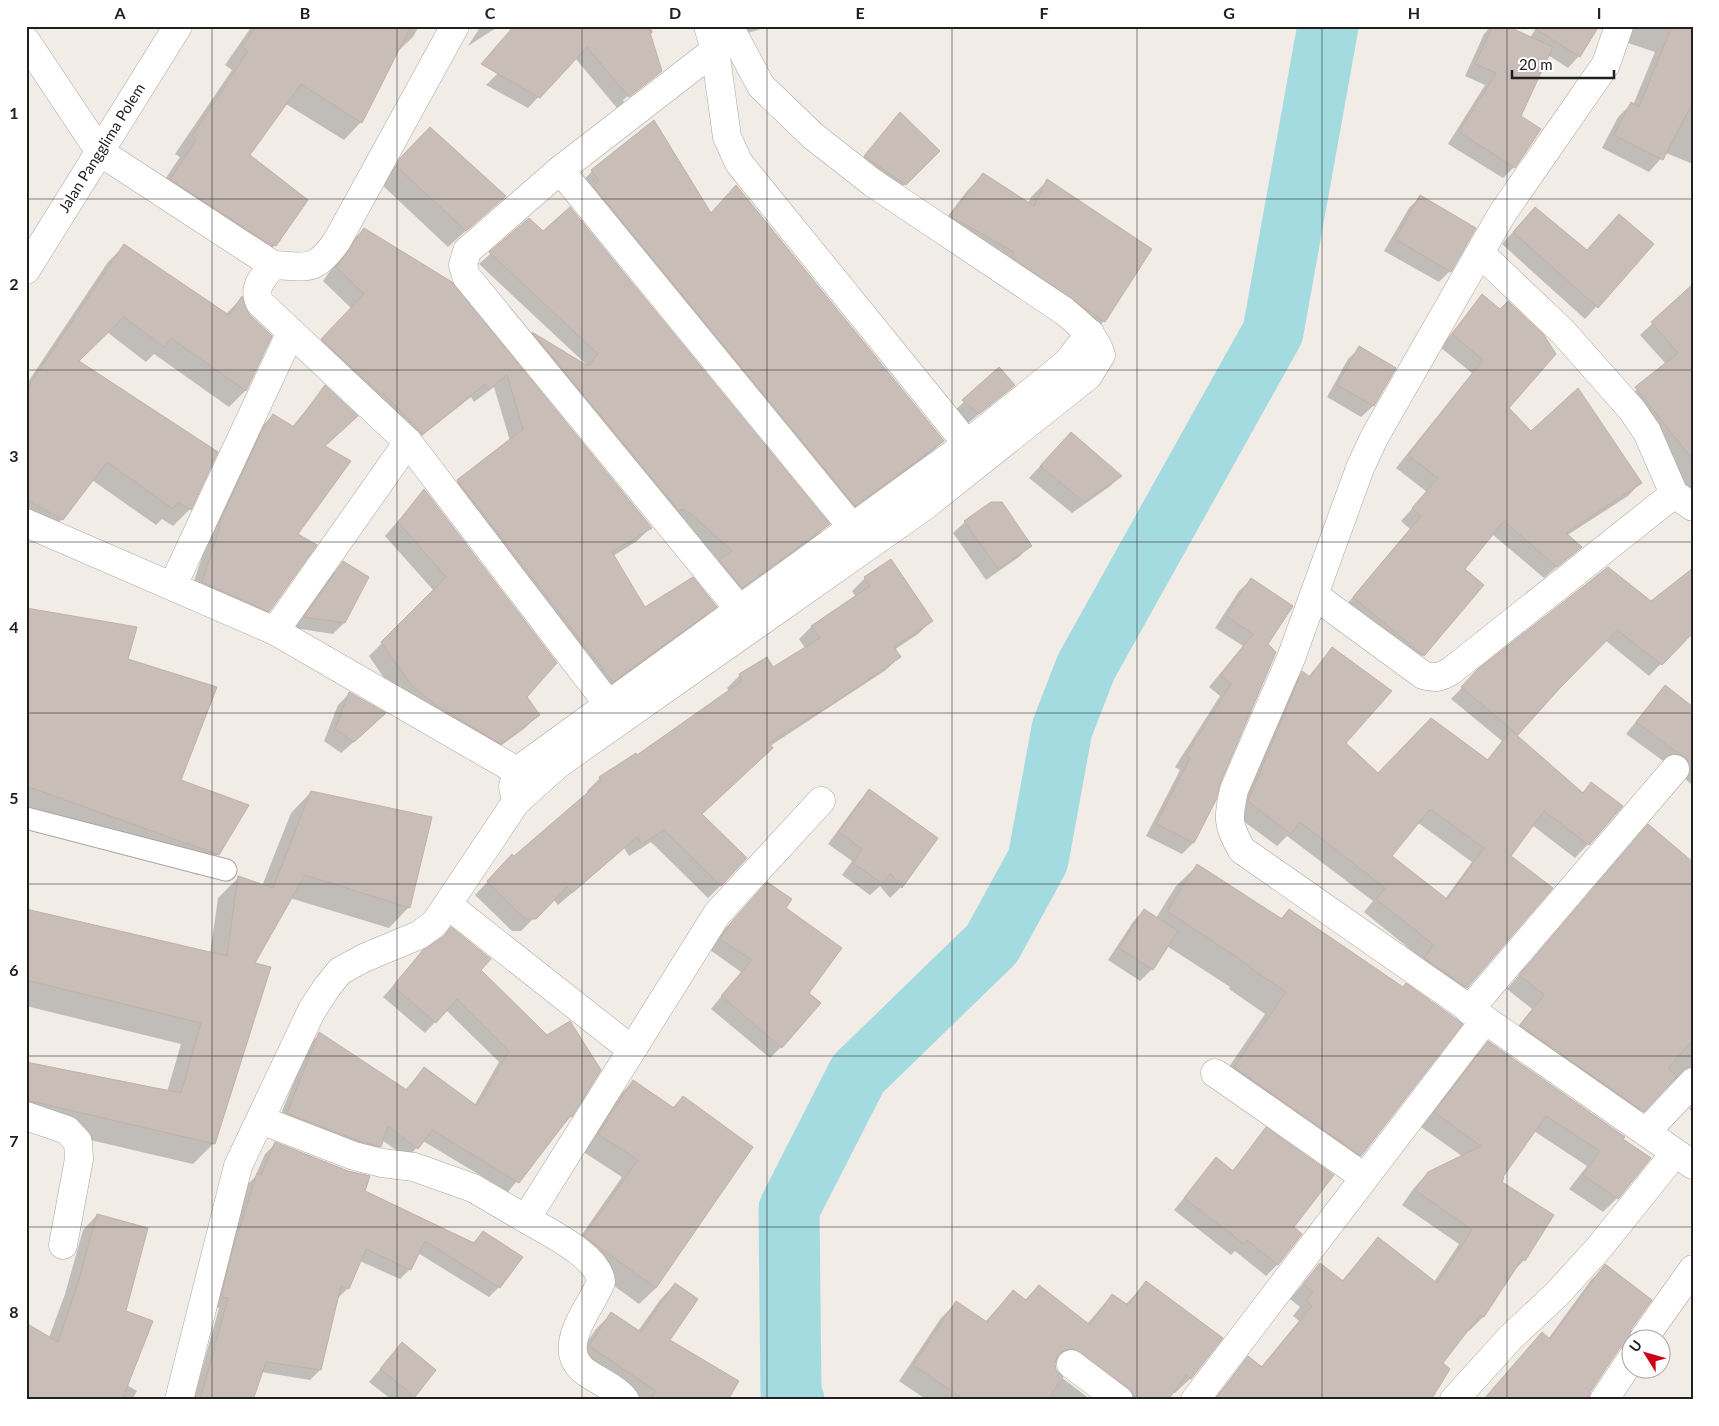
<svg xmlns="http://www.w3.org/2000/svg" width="1719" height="1426" font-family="Lato,sans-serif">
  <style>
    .shadow { fill: #0003; fill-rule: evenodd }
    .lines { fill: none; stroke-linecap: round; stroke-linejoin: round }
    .river { stroke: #a3dbe1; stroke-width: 61 }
    .building { fill: #c9bdb8; stroke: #c4b0a6; fill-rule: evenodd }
    .service-casing { stroke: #a7a7a7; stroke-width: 23 }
    .minor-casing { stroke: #a7a7a7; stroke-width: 29 }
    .tertiary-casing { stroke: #a7a7a7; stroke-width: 29 }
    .service { stroke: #fff; stroke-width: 21 }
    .minor { stroke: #fff; stroke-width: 28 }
    .tertiary { stroke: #fff; stroke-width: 28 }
    .grid { fill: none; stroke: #202020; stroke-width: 1; stroke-opacity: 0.55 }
    .labels { text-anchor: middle; stroke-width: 5; stroke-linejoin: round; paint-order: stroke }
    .street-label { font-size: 15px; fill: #202020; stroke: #fff }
    .neatline { fill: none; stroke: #202020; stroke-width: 2 }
    .grid-label { font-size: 16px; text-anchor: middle; font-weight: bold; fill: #202020 }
  </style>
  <rect width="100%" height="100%" fill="#f1ece5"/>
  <g class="shadow">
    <polygon points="252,26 419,26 413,37 396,53 361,122 344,140 286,104 248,155 275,245 257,263 153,197 180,157 175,154 232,70 225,65"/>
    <polygon points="481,26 499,26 468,46"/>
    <polygon points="586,26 650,26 653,32 650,35 661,71 650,81 650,79 623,100 624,102 617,108 575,58 528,108 486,85 497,74"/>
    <polygon points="726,26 770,26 735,37"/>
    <polygon points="1491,26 1504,26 1530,38 1537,26 1579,56 1568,68 1548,55 1519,117 1514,167 1503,178 1448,144 1485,85 1465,76 1484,34"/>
    <polygon points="1624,26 1693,26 1693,164 1666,153 1649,172 1602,148 1618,117 1631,104 1633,105 1655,52 1622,41"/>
    <polygon points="900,114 938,151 893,196 854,168"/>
    <polygon points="413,146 504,196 448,247 380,183"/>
    <polygon points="592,171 710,214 943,441 930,454 842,518 580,184"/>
    <polygon points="984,174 1028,203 1031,197 1047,181 1104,321 1088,338 935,233 967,191"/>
    <polygon points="1420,197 1450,271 1439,282 1384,251 1409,208"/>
    <polygon points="529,219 828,524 817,536 730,598 709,572 719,561 677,523 522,344 532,333 589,367 479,264"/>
    <polygon points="1523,221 1586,251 1652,245 1585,319 1502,244"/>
    <polygon points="364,229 451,283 650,528 637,541 613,556 645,609 715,606 702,620 599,694 444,494 458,481 510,441 494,387 474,402 471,397 409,446 309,353 352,309 323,281 350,243"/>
    <polygon points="124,246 226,314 242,298 248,315 271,336 245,391 229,407 154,354 146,362 107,332 77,361 216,453 190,509 173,526 162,519 156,525 92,480 62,519 46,535 26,525 26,385 108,262"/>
    <polygon points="1693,286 1693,509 1625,400 1666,364 1640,335"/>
    <polygon points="1482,296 1507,408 1531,432 1640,483 1628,496 1566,536 1580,547 1544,578 1492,534 1463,570 1423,655 1410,667 1342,610 1410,529 1401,521 1427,492 1396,468 1472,373 1440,347"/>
    <polygon points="1360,348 1394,368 1373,406 1361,417 1327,397 1348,359"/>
    <polygon points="999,369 1013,385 966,425 952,413"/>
    <polygon points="325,387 324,446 297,534 269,611 255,625 189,596 207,542 259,429 273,415 292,427"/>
    <polygon points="1060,445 1121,476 1109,487 1072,513 1029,478"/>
    <polygon points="424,491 526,697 538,715 525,728 487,756 399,700 369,656 434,591 385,536"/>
    <polygon points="965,522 1030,546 1019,557 986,580 953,533"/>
    <polygon points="344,563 344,623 333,634 294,628 332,574"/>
    <path d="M1608 568 1684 640 1649 676 1605 640 1516 736 1582 793 1592 784 1588 844 1575 858 1532 825 1509 857 1466 987 1453 1000 1412 972 1422 959 1364 912 1373 901 1287 836 1277 846 1235 815 1290 686 1302 673 1308 677 1332 649 1344 744 1378 775 1487 760 1502 741 1451 699 1479 670ZM1417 822 1472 862 1445 899 1391 857Z"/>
    <polygon points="865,578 931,621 918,634 894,650 899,657 886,670 770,746 701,814 721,885 708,898 651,842 629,856 624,848 558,905 553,899 521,931 512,931 475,895 512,856 514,858 588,794 587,791 600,778 637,757 729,692 727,688 740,675 772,668 805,648 799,639 812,626 856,597 852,591"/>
    <polygon points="1251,580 1266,644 1215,800 1193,843 1182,854 1146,836 1180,770 1175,767 1220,696 1209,687 1243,646 1215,628 1239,591"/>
    <polygon points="26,609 126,660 179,781 218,854 198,875 26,813"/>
    <polygon points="1665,686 1693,708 1693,786 1673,768 1626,734"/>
    <polygon points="349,694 373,725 341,753 324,741 338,705"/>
    <polygon points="869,791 936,838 901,887 890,898 880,886 870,895 842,875 852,861 828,844 858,803"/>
    <polygon points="311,792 409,907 389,928 290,898 253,964 214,1143 193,1164 26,1125 26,1063 167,1092 181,1044 26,1006 26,910 210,954 218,898 238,878 262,886 291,813"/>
    <polygon points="1636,839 1693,864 1693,1087 1683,1079 1675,1080 1630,1124 1508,1039 1532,1009 1507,989"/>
    <polygon points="1198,865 1280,919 1289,910 1360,1155 1339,1176 1214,1089 1265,1014 1229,989 1230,987 1167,946 1152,969 1140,981 1108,960 1133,922 1144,910 1156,918 1176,886"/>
    <polygon points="756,895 785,908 808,993 781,1047 770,1058 711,1009 741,972 710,950 722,932"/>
    <polygon points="424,951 479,970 547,1037 571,1116 508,1192 423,1141 407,1158 382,1140 380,1146 369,1157 277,1124 309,1044 320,1034 405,1090 424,1069 474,1106 499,1062 446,1010 425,1033 383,997"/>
    <polygon points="1489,1043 1621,1140 1617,1198 1603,1212 1569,1189 1587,1166 1534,1131 1501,1177 1500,1182 1524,1260 1512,1273 1483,1317 1469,1331 1467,1330 1441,1363 1429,1400 1213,1400 1248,1358 1261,1367 1299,1321 1293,1316 1300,1307 1290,1299 1320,1264 1341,1282 1378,1238 1434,1282 1459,1244 1402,1205 1414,1188 1428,1173 1462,1156 1421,1127 1474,1057"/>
    <polygon points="633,1081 672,1108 683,1097 656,1288 639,1304 569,1253 622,1177 582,1151 617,1098"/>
    <polygon points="1693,1104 1693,1112 1689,1109"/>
    <polygon points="1266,1129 1292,1228 1278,1264 1266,1276 1235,1251 1231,1255 1174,1210 1216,1159 1232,1171"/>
    <polygon points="275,1144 364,1192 473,1243 483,1232 499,1287 489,1297 418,1253 410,1269 400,1279 360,1261 348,1288 338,1298 320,1370 310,1380 261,1372 252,1400 189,1400 196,1390 219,1308 212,1307 247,1185 255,1177 265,1154"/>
    <polygon points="97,1215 124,1312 127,1385 137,1391 132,1400 26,1400 65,1294 83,1230"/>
    <polygon points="1605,1266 1630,1328 1590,1391 1587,1400 1483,1400 1542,1334 1548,1339 1591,1280"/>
    <polygon points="1146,1283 1191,1378 1175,1393 1172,1391 1166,1400 1110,1400 1065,1366 1057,1363 1054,1363 1056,1371 1061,1377 1091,1400 927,1400 899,1381 941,1318 956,1303 985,1322 1013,1291 1025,1300 1039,1286 1087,1324 1112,1295 1125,1305"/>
    <polygon points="675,1284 669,1340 695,1400 631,1400 574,1361 596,1329 611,1314 638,1331 660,1300"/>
    <polygon points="402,1344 434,1371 410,1400 392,1400 369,1382"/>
  </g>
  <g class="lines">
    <polyline class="river" points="794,1400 791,1393 789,1209 858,1074 992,944 1038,860 1062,729 1086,667 1273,332 1328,26"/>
  </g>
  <g class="building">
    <polygon points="256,26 411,26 362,123 301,84 250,155 308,200 276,246 266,242 170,179 197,139 192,136 248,51 242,47"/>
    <polygon points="514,26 648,26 662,71 629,97 587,47 540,98 481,64"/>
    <polygon points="1493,26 1507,26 1553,47 1521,116 1541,129 1515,168 1459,132 1496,73 1475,64"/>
    <polygon points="1531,26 1599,26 1580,57"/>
    <polygon points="1672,26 1693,26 1693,102 1663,160 1614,135 1631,102 1639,107"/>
    <polygon points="900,112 940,151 906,185 864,156"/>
    <polygon points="654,120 711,213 736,185 944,441 855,506 593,186 599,180 591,170"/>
    <polygon points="430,127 506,196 466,231 396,166 400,158"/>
    <polygon points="983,173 1034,206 1047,179 1152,249 1105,322 1011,257 1014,252 950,216"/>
    <polygon points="1420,195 1476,228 1451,272 1395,239"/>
    <polygon points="570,207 830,524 742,588 719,560 732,551 689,512 687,514 683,509 679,511 532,332 588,366 598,354 489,252 529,218 543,231"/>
    <polygon points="1535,207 1587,250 1619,214 1654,244 1598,308 1513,232"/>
    <polygon points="364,228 452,282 652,528 612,552 645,607 693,577 717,607 613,682 457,480 523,429 507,375 488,390 485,384 423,434 383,393 381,395 321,339 364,294 336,267"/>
    <polygon points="124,244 229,315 242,296 249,314 272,336 246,391 171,338 164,347 124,317 79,361 218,452 191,510 178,502 173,509 107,462 63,520 26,499 26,390"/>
    <polygon points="1693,284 1693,460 1635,387 1678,353 1651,322"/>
    <polygon points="1482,294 1500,309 1508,301 1544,335 1556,354 1509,408 1531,431 1578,388 1642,483 1566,533 1582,547 1557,567 1504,521 1465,569 1484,585 1424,656 1353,597 1421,516 1412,508 1438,478 1408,455 1483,360 1452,334"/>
    <polygon points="1359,346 1396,368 1374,406 1337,385"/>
    <polygon points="999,367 1015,385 979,414 962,400"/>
    <polygon points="325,385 358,416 325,446 351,461 298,534 317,545 269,612 202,582 220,527 218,526 262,430 273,414 294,427"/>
    <polygon points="1071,432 1122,476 1084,502 1040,466"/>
    <polygon points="424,489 557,663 527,697 540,715 501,744 437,706 412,686 381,642 446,577 398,522"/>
    <polygon points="991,502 1002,502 1032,546 998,569 964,521"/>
    <polygon points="891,559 933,621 894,647 901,657 837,701 769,743 773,748 702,814 747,858 721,886 664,830 642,844 637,837 572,893 567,887 536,919 525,919 487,881 512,854 514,856 601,781 599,777 636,753 637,755 742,681 739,674 767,657 773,667 820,638 811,626 870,586 864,577"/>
    <polygon points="343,561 369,577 345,623 304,617"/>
    <polygon points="1608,567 1651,601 1693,568 1693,633 1662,665 1617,630 1558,690 1518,735 1461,687 1478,669"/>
    <polygon points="1251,578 1293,606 1268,644 1276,652 1220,784 1216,800 1194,843 1156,824 1190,758 1186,755 1231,684 1220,675 1253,634 1226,616"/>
    <polygon points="26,608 137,627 128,659 217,687 181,780 249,805 219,855 26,786"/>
    <path d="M1332 647 1392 691 1346 743 1378 773 1431 718 1488 760 1511 730 1583 793 1591 782 1623 806 1589 845 1544 811 1511 856 1553 888 1467 988 1424 958 1434 945 1376 899 1385 888 1300 822 1291 834 1248 801 1302 671 1310 677ZM1430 809 1484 848 1447 899 1392 856Z"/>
    <polygon points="1665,685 1693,707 1693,764 1636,722"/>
    <polygon points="349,692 386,713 354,742 335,729"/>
    <polygon points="869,789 938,838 902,888 890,873 883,884 853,863 862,849 839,832"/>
    <polygon points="311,791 432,817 410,908 305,875 255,963 271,967 215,1144 26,1100 26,1062 181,1093 201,1023 26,980 26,909 227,956 238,876 273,888"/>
    <polygon points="1648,824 1693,862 1693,1040 1668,1068 1677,1076 1644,1112 1520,1025 1544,995 1519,975"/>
    <polygon points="1197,864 1282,919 1289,909 1403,987 1406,983 1463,1024 1361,1156 1234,1067 1286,992 1249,967 1250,966 1167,911"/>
    <polygon points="767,882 792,899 786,908 842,948 809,993 821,1003 782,1048 721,996 752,960 720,939 734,919"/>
    <polygon points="1144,909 1178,931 1153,970 1119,948"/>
    <polygon points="451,927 491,959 481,970 547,1035 570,1021 601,1070 572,1117 570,1116 519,1183 432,1130 418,1149 388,1126 381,1147 359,1141 287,1113 319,1032 407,1090 424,1067 477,1106 509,1051 457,999 436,1023 393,986 423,950 444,936"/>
    <polygon points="1488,1041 1625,1137 1623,1139 1651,1158 1618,1199 1583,1175 1600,1151 1546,1116 1503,1177 1504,1178 1502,1182 1554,1215 1525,1261 1522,1259 1484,1317 1480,1315 1443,1363 1450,1369 1431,1400 1221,1400 1217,1397 1248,1356 1262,1367 1312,1306 1306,1301 1313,1292 1303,1284 1320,1263 1343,1281 1378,1237 1437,1283 1472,1230 1415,1190 1428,1172 1481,1146 1434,1112"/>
    <polygon points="633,1080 674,1108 683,1096 753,1147 656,1288 584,1236 638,1160 598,1134"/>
    <polygon points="1266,1127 1334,1175 1294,1227 1302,1234 1278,1265 1247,1240 1244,1244 1184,1198 1216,1157 1233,1171"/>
    <polygon points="275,1142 348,1171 370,1176 365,1191 474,1243 483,1231 523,1257 500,1288 425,1241 411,1270 366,1249 349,1289 341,1286 321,1370 266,1362 253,1400 200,1400 228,1298 221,1297 232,1252 257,1173 261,1175"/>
    <polygon points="97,1214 148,1228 126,1311 153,1321 122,1400 26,1400 26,1323 58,1342 79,1279"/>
    <polygon points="1605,1264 1652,1300 1631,1329 1629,1341 1619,1349 1591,1391 1588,1400 1483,1400 1542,1332 1550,1339"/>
    <polygon points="1146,1281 1223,1338 1191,1379 1186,1375 1168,1400 1139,1400 1128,1388 1073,1349 1064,1350 1058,1355 1055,1363 1056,1370 1063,1377 1048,1400 965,1400 913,1365 956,1301 987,1322 1013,1290 1026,1300 1039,1285 1090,1325 1112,1294 1128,1305"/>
    <polygon points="675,1283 698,1299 670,1340 739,1381 728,1400 650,1400 656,1391 589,1346 611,1312 641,1332"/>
    <polygon points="402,1342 436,1370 415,1397 380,1369"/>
  </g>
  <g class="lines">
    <defs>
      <polyline id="service" points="26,818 226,870"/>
      <g id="minor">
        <polyline points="708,26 715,50 727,137 739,163 967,444"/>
        <path d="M1619 26 1606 64 1502 214 1375 436 1360 468 1291 658 1234 790C1228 818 1227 825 1242 850L1693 1165"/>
        <path d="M26 41 100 152 273 265C263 278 252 287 260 303L408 442 608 704"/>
        <polyline points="715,50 560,170 467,251 463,265 466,276 739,609"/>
        <polyline points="560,170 852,527"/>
        <polyline points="1480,253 1563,332 1632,410 1647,432 1674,494 1693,507"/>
        <path d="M273 265C309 267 315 272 337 241L455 26"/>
        <polyline points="26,523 275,631 517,771"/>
        <polyline points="173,585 291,332"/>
        <path d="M1314 595 1423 675C1435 679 1441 677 1451 671L1674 494"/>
        <polyline points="275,631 408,442"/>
        <polyline points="516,802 513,787 517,771 967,444 1067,363 1090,333"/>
        <polyline points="448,905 632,1050"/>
        <polyline points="1469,1010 1675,769"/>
        <polyline points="1215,1073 1364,1177"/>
        <polyline points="26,1116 67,1130 78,1142 79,1159 63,1245"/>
        <polyline points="261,1120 354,1156 382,1163 414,1167 473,1188 526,1219 717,914 821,801"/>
        <polyline points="1646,1132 1693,1082"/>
        <path d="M526 1219C548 1232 599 1256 601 1282 591 1308 552 1349 587 1373 599 1381 617 1389 625 1400"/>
        <polyline points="1644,1338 1693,1269"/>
        <polyline points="1071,1364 1119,1400"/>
        <path d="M179 1400 238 1166 312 1010 327 987 340 971 364 958 419 935 435 923 516 802 557 765 922 508 1088 376 1101 355C1095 335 1079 324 1064 311L873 183 813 136 761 86 729 26"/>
        <polyline points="1195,1400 1485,1020"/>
        <polyline points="1454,1400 1511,1337 1556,1295 1598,1249 1675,1153"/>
        <polyline points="1604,1400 1632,1358"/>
      </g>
      <polyline id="tertiary" points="26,270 178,26"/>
    </defs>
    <use href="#service" class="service-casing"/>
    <use href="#minor" class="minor-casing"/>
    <use href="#tertiary" class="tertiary-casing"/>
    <use href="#service" class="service"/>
    <use href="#minor" class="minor"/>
    <use href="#tertiary" class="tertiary"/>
  </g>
  <path class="grid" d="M212 26V1400M397 26V1400M582 26V1400M767 26V1400M952 26V1400M1137 26V1400M1322 26V1400M1507 26V1400M26 199H1693M26 370H1693M26 542H1693M26 713H1693M26 884H1693M26 1056H1693M26 1227H1693"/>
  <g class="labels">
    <g class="street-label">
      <text transform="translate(102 148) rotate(-58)" y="5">Jalan Pangglima Polem</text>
    </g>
  </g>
  <rect width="1719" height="1426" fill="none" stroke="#ffffff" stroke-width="55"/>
  <g transform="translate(1646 1354) rotate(307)"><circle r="24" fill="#ffffff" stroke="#a6a6a6"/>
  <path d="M0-4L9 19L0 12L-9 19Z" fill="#cf0018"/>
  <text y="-8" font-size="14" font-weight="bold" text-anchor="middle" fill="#202020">U</text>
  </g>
  <path d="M1512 70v8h102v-8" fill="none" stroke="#202020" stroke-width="2.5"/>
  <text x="1519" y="70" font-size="15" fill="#202020" stroke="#ffffff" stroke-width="4" paint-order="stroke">20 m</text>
  <rect x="28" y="28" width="1664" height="1370" class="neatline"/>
  <g class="grid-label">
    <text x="120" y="19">A</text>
    <text x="305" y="19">B</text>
    <text x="490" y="19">C</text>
    <text x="675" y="19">D</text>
    <text x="860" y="19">E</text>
    <text x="1044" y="19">F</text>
    <text x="1229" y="19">G</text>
    <text x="1414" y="19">H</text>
    <text x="1599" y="19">I</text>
    <text x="14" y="119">1</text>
    <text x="14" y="290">2</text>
    <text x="14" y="462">3</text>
    <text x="14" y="633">4</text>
    <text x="14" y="804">5</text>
    <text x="14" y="976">6</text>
    <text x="14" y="1147">7</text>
    <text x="14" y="1318">8</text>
  </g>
</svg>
